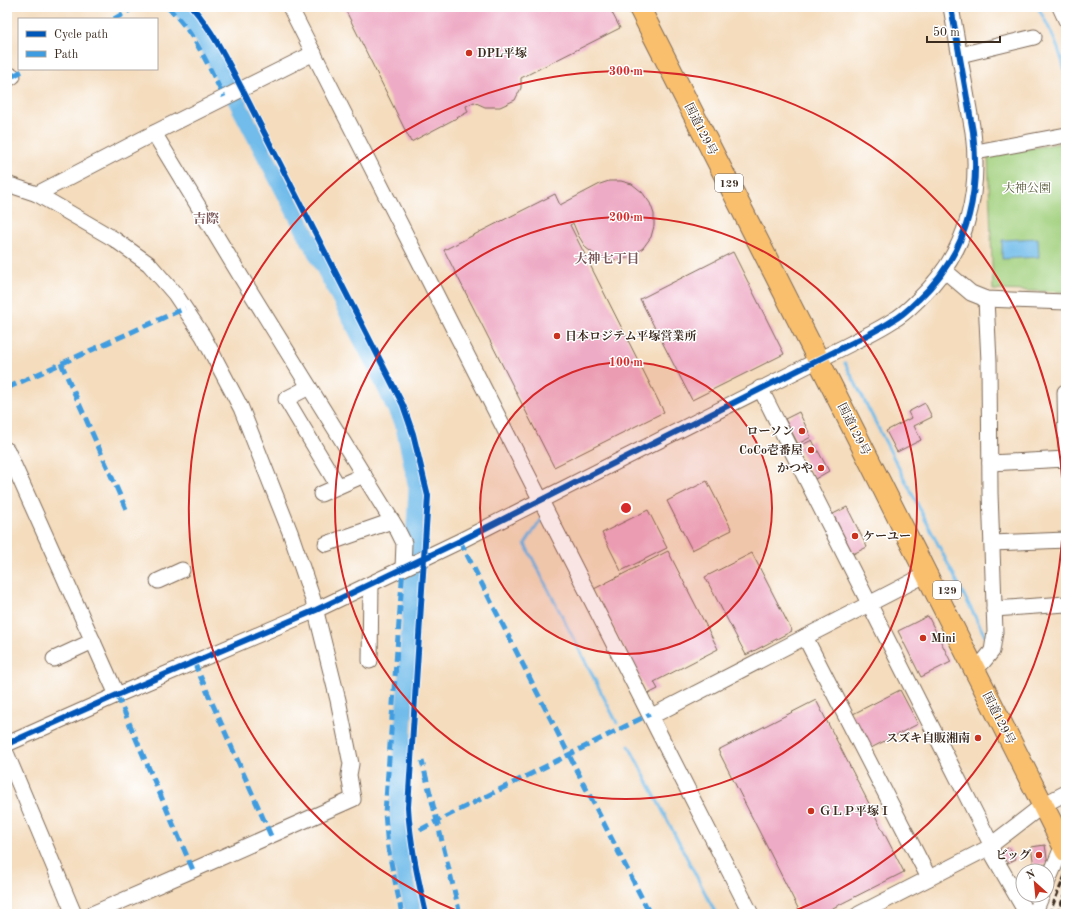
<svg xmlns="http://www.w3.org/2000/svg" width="1073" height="921" font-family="'Old Standard TT','Noto Serif JP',serif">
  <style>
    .green { fill: #a2d07e; stroke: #6e7d4e }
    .water { fill: #71bcea; stroke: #567384 }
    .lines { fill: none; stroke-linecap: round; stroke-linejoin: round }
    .stream { stroke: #71bcea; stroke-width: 3 }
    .river { stroke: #71bcea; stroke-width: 17 }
    .building { fill: #eeabc5 }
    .minor-casing { stroke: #7c6856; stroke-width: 17 }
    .highway-casing { stroke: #7c6856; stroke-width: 23 }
    .minor { stroke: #fff; stroke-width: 15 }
    .highway { stroke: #f9bf6d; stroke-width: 21 }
    .rail { stroke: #3b2a1e; stroke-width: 3; stroke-dasharray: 6 3; stroke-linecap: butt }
    .quiet { stroke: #3f9ce0; stroke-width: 5; stroke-dasharray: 10 5; stroke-linecap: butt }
    .cycleway-casing { stroke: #fff; stroke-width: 8 }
    .cycleway { stroke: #0057b8; stroke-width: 6 }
    .ring { fill: none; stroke: #d62828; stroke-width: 2 }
    .poi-dot { fill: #c8321e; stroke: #fff; stroke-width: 1.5 }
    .labels { text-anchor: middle; stroke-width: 3; stroke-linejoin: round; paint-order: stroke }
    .shield { fill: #fff; stroke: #766a62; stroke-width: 1 }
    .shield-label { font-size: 11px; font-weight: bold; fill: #3b2a1e }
    .poi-label { font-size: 12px; font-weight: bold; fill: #3b2a1e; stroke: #fff; text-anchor: start }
    .street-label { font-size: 12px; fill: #3b2a1e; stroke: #fff }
    .park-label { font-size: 12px; fill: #5a5c3b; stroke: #fff }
    .neighbourhood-label { font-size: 13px; font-weight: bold; fill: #7a5758; stroke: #fff }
    .centre { fill: #d62828; stroke: #fff; stroke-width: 2 }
    .ring-label { font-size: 12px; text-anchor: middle; font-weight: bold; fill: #d62828; stroke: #fff; stroke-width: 3; stroke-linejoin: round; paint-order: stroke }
  </style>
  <rect width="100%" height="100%" fill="#fff"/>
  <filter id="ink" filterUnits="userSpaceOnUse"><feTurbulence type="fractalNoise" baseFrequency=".025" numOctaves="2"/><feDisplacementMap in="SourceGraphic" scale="8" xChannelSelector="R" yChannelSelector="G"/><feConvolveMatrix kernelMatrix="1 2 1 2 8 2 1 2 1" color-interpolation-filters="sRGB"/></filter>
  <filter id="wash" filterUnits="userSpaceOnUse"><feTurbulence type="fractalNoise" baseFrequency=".012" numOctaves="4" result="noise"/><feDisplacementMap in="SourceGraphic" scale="16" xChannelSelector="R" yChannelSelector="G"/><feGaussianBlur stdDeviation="0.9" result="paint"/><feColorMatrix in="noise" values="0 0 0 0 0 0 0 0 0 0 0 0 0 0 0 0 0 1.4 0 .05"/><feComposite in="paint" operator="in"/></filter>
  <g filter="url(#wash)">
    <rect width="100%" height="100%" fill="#f4dcbd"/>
    <polygon class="green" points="1066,142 1066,292 993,290 988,156"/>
    <polygon class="water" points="1038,238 1039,257 1002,259 1002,240"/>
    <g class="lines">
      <g class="stream">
        <path d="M1038 7C1050 29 1062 52 1066 78"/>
        <polyline points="845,363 986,638"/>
        <polyline points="543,517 525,544 617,723"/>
        <polyline points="629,746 716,914"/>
      </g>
      <polyline class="river" points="179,7 191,20 203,37 374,363 404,427 417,488 414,544 413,578 398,812 400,858 414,914"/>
    </g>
    <g id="blocks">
      <g class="building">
        <polygon points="344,7 609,7 620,28 521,78 521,88 515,100 500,107 485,107 474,102 466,106 468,112 411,142"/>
        <polygon points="609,181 621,181 632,184 642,192 650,203 654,214 654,226 651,237 643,248 628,258 612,260 597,256 586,248 578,235 573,223 570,225 664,412 554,467 444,250 555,194 560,205 600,184"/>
        <polygon points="733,252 784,354 692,400 640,299"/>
        <polygon points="925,403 932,417 914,426 921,440 897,452 886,431 911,418 908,412"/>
        <polygon points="799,412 811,437 798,444 785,419"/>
        <polygon points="812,440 829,471 815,479 798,447"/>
        <polygon points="707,481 732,530 692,550 667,501"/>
        <polygon points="847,507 867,547 853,554 833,514"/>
        <polygon points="648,510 667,548 621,571 602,533"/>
        <polygon points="668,551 718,649 654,682 658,689 648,694 594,589"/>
        <polygon points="752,553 792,631 746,655 705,577"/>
        <polygon points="928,616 951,662 921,677 898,631"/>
        <polygon points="900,690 918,724 869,749 851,715"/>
        <polygon points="816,700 904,872 821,914 801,914 718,750"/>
        <polygon points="1045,845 1048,864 1034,866 1031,847"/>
        <polygon points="1009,847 1016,859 1006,864 1000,853"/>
      </g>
    </g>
  </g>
  <g filter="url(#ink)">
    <use href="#blocks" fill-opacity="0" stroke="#7c6856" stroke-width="1"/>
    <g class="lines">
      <defs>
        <g id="minor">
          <polyline points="290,7 751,914"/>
          <polyline points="1060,7 1066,20"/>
          <polyline points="960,55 1034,37"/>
          <polyline points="7,80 13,76"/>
          <polyline points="154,133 243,280 397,529 404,543 403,568"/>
          <polyline points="976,152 1066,135"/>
          <polyline points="7,184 37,194 114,239 149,264 175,294 203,336 241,408 290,532 313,600 338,700 351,764 349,775 353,799 193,870 92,914"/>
          <polyline points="37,194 154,133 314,53"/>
          <polyline points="944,270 971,293 986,299 1066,302"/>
          <polyline points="309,387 286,399 338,486"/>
          <polyline points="760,388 992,846 859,914"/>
          <polyline points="1065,392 1066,447"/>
          <polyline points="7,450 117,695"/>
          <polyline points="990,463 1066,459"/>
          <polyline points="321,494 364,475"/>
          <polyline points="992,543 1066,540"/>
          <polyline points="326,544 392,521"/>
          <polyline points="158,581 182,570"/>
          <polyline points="994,609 1066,604"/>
          <polyline points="805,637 929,878"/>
          <polyline points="54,659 93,641"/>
          <polyline points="370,661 371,584"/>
          <polyline points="983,662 992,651 995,632 990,493 989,362 986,299"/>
          <polyline points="652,716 927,574"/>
          <path d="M7 744 117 695 316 610 460 541 852 343C865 336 880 329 892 321 902 316 910 308 918 300 966 255 981 196 973 132L951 7"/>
          <polyline points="7,755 74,914"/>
          <polyline points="1047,883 1063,845"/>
          <polyline points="1027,914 993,855 992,846 995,842 1043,805 1066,793"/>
          <polyline points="1034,914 1042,895"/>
        </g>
        <polyline id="highway" points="639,7 825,373 1066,851"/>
      </defs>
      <use href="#minor" class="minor-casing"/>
      <use href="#highway" class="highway-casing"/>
      <use href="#minor" class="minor"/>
      <use href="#highway" class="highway"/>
      <g class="rail">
        <polyline points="1049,914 1066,873"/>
        <polyline points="1057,914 1066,892"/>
      </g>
      <g class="quiet">
        <path d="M167 7C194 31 208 65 224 97"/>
        <polyline points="114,19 135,7"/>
        <polyline points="13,76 26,69"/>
        <polyline points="61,363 126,509"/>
        <polyline points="7,388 185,308"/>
        <polyline points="460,541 650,914"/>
        <polyline points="194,662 271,836"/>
        <polyline points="117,695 193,870"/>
        <polyline points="420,830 437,821 422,761"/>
        <polyline points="402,914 388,848 385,813 403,568"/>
        <polyline points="460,914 437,821 650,714"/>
      </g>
      <defs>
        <g id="cycleway">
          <path d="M192 7C213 31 227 60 242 89L403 405 413 434 428 496 408 807C410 843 418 879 426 914"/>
          <path d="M7 744 117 695 316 610 460 541 852 343C865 336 880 329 892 321 902 316 910 308 918 300 966 255 981 196 973 132L951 7"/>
        </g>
      </defs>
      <use href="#cycleway" class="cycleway-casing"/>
      <use href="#cycleway" class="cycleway"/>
    </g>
  </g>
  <circle cx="626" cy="508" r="146" fill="#d62828" fill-opacity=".12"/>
  <g class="ring">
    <circle cx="626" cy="508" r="146"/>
    <circle cx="626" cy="508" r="291"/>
    <path d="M462 913A437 437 0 1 1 790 913"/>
  </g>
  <g class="poi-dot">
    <circle cx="469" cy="53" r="4"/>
    <circle cx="557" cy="336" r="4"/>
    <circle cx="802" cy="431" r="4"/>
    <circle cx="811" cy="450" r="4"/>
    <circle cx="821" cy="468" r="4"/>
    <circle cx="855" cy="536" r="4"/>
    <circle cx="923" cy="638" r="4"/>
    <circle cx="978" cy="738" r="4"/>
    <circle cx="811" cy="811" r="4"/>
    <circle cx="1039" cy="855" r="4"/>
  </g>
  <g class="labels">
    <g class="shield">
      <rect x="715" y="174" width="28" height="18" rx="3"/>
      <rect x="933" y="581" width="28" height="18" rx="3"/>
    </g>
    <g class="shield-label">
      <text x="729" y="187">129</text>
      <text x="947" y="594">129</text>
    </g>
    <g class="poi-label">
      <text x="477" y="57">DPL平塚</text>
      <text x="565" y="340">日本ロジテム平塚営業所</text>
      <text x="794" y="435" text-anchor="end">ローソン</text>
      <text x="803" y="454" text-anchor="end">CoCo壱番屋</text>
      <text x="813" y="472" text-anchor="end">かつや</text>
      <text x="863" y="540">ケーユー</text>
      <text x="931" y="642">Mini</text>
      <text x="970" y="742" text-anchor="end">スズキ自販湘南</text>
      <text x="819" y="815">ＧＬＰ平塚Ⅰ</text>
      <text x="1031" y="859" text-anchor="end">ビッグ</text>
    </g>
    <g class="street-label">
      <text transform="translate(701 129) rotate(63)" y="4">国道129号</text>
      <text transform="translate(854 429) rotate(63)" y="4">国道129号</text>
      <text transform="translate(999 718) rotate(63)" y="4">国道129号</text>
    </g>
    <g class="park-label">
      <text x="1027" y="192">大神公園</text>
    </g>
    <g class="neighbourhood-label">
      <text x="206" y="223">吉際</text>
      <text x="607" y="263">大神七丁目</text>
    </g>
  </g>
  <circle cx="626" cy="508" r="6" class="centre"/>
  <g class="ring-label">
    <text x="626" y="75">300 m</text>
    <text x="626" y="221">200 m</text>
    <text x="626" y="366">100 m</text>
  </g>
  <rect width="1073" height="921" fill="none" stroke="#fff" stroke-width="24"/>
  <rect x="18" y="18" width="140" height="52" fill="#ffffff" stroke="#b1aaa5"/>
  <rect x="26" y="31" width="20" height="6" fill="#0057b8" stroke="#b1aaa5"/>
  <text x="54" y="38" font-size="12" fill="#3b2a1e">Cycle path</text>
  <rect x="26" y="51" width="20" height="6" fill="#3f9ce0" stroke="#b1aaa5"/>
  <text x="54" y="58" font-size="12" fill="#3b2a1e">Path</text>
  <g transform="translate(1035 883) rotate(333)"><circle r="19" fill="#ffffff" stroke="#b1aaa5"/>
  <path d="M0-3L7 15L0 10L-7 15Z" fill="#c8321e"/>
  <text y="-6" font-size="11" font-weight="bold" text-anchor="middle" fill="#3b2a1e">N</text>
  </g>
  <path d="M927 36v6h73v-6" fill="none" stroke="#3b2a1e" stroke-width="2"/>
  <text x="933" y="36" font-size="12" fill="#3b2a1e" stroke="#ffffff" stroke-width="3" paint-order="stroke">50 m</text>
</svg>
